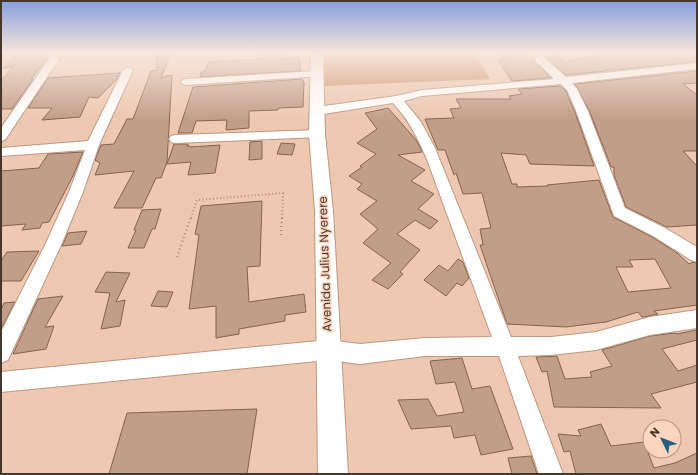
<svg xmlns="http://www.w3.org/2000/svg" width="698" height="475" font-family="Poppins,sans-serif">
  <style>
    .green { fill: #cd8e66 }
    .building { fill: #c29d87; stroke: #85634e; fill-rule: evenodd }
    .lines { fill: none; stroke-linecap: round; stroke-linejoin: round }
    .minor-casing { stroke: #bc9882; stroke-width: 2 }
    .tertiary-casing { stroke: #bc9882; stroke-width: 2 }
    .path-far1 { stroke: #ac8f7d; stroke-width: 2; stroke-dasharray: 1 2.5; stroke-linecap: butt }
    .path { stroke: #ac8f7d; stroke-width: 2.5; stroke-dasharray: 1 3; stroke-linecap: butt }
    .minor { fill: #fff; fill-rule: evenodd }
    .tertiary { fill: #fff; fill-rule: evenodd }
    .labels { text-anchor: middle; stroke-width: 3; stroke-linejoin: round; paint-order: stroke }
    .street-label { font-size: 12px; fill: #46372e; stroke: #fbd5bd }
  </style>
  <rect width="100%" height="100%" fill="#eec8b0"/>
  <polygon class="green" points="321,53 475,53 490,79 324,86"/>
  <g class="building">
    <polygon points="17,53 51,53 31,79 33,79 12,109 1,109 1,81 13,67 3,68"/>
    <polygon points="156,53 172,53 161,77 172,75 167,162 161,178 156,178 142,208 114,208 134,171 95,175 100,163 95,160 101,145 114,144 127,119 133,119 151,71 157,70"/>
    <polygon points="499,53 527,53 551,78 512,81 498,60 505,59"/>
    <polygon points="605,53 691,53 697,58 697,62 566,75 546,57 558,56 565,62"/>
    <polygon points="262,54 282,54 281,59 299,57 301,71 200,77 201,72 204,72 209,62 262,59"/>
    <polygon points="697,71 697,83 683,84 697,95 697,151 683,151 697,166 697,225 667,227 626,207 614,175 614,167 611,167 589,110 575,84"/>
    <polygon points="120,73 117,79 98,98 89,97 80,117 42,120 52,108 28,108 48,78"/>
    <polygon points="302,79 304,82 303,107 278,108 278,110 249,111 249,128 226,130 227,120 196,121 192,133 178,133 193,87"/>
    <path d="M560 86 566 91 575 112 594 166 530 164 526 155 501 153 512 184H517V187L548 186 547 185 599 180 613 217 652 237 676 252 689 264 693 262 697 263V305L654 311 658 314 644 317H642L638 312 606 322 566 327 507 324 480 245H483L480 229 491 228 482 193 463 194 456 173 454 175 445 150H438L425 119 454 118 450 109 461 108 456 99H511L509 96 522 94 518 89ZM655 259 671 288 628 292 616 267H633L629 260Z"/>
    <polygon points="388,108 417,141 422,152 398,155 425,170 411,181 434,194 418,209 438,221 430,229 415,220 397,234 420,250 400,272 403,274 388,289 372,280 391,263 363,243 378,229 360,214 377,201 357,189 362,184 349,176 362,167 360,166 376,154 357,143 377,129 365,113"/>
    <polygon points="262,141 262,159 249,160 250,142"/>
    <polygon points="281,143 295,144 292,155 277,154"/>
    <polygon points="174,144 188,144 187,146 190,146 190,147 220,145 215,173 188,175 191,162 167,164"/>
    <polygon points="83,152 73,176 49,222 42,223 40,228 22,230 26,224 1,226 1,171 39,168 48,154"/>
    <polygon points="262,201 260,266 247,267 249,302 304,294 306,312 285,315 285,321 239,329 239,334 216,338 216,306 189,309 199,235 195,234 201,206"/>
    <polygon points="161,209 155,229 152,229 144,248 128,248 136,230 134,230 142,210"/>
    <polygon points="87,231 81,244 62,246 68,233"/>
    <polygon points="39,251 21,281 1,281 1,261 7,252"/>
    <polygon points="458,259 463,262 469,278 462,286 457,283 446,296 424,280 439,265 448,271"/>
    <polygon points="106,272 130,273 116,302 125,300 120,326 101,329 110,293 95,292"/>
    <polygon points="158,291 173,292 167,307 151,306"/>
    <polygon points="63,296 45,327 54,326 46,349 13,354 38,299"/>
    <polygon points="15,302 1,329 1,310 4,303"/>
    <polygon points="697,330 697,340 662,349 678,371 697,365 697,382 651,394 661,408 554,407 547,371 542,372 536,357 557,356 565,379 592,377 590,372 612,366 602,350 650,336 675,333 676,334"/>
    <polygon points="462,358 472,389 490,386 513,449 481,455 475,435 454,438 451,426 411,429 398,400 428,399 437,416 464,412 455,382 436,384 430,361"/>
    <polygon points="257,409 247,474 109,474 127,413"/>
    <polygon points="601,424 611,446 644,442 654,468 675,463 697,453 697,474 576,474 570,451 564,452 558,434 581,436 578,430"/>
    <polygon points="531,456 537,474 512,474 508,458"/>
  </g>
  <g class="lines">
    <defs>
      <g id="minor">
        <polygon points="53,53 63,53 5,140 1,141 1,128"/>
        <path d="M528 53H539L566 77 697 63V69L572 83 577 89 588 111 625 208 665 228 697 247V262L691 260 653 236 614 216 576 111 567 90 561 84 422 96 404 101 421 122 435 148 511 337H551L596 332 650 317 697 310V328L650 335 596 350 551 355 518 356 563 474H539L499 356H425L360 364 328 360 1 392V372L328 340 360 344 425 338 492 337 428 162C419 140 409 120 393 103L317 115 313 113 311 111 313 109 317 107 396 96 422 90 554 79Z"/>
        <polygon points="128,67 133,70 99,145 83,192 62,243 8,360 1,363 1,332 46,243 69,192 85,150 1,156 1,148 88,141 123,70"/>
        <polygon points="318,71 322,72 323,74 322,76 185,85 180,82 185,79"/>
        <polygon points="317,130 321,131 323,134 321,137 175,143 171,142 169,139 171,136 175,135"/>
      </g>
      <polygon id="tertiary" points="311,53 323,53 325,134 333,211 348,474 318,474 315,211 309,134"/>
    </defs>
    <use href="#minor" class="minor-casing"/>
    <use href="#tertiary" class="tertiary-casing"/>
    <polyline class="path-far1" points="191,218 197,200 283,193 282,218"/>
    <g class="path">
      <polyline points="281,235 282,217"/>
      <polyline points="177,257 191,217"/>
    </g>
    <use href="#minor" class="minor"/>
    <use href="#tertiary" class="tertiary"/>
  </g>
  <linearGradient id="sky" x2="0" y2="1"><stop stop-color="#859ede"/><stop offset="0.44" stop-color="#f7e6db"/><stop offset="1" stop-color="#f7e6db" stop-opacity="0"/></linearGradient>
  <rect width="698" height="120" fill="url(#sky)"/>
  <g class="labels">
    <g class="street-label">
      <text transform="translate(325 264) rotate(-92)" y="4">Avenida Julius Nyerere</text>
    </g>
  </g>
  <rect width="698" height="475" fill="none" stroke="#46372e" stroke-width="4"/>
  <g transform="translate(662 439) rotate(313)"><circle r="19" fill="#fbd5bd" stroke="#b39684"/>
  <path d="M0-3L7 15L0 10L-7 15Z" fill="#275e79"/>
  <text y="-6" font-size="11" font-weight="bold" text-anchor="middle" fill="#46372e">N</text>
  </g>
</svg>
